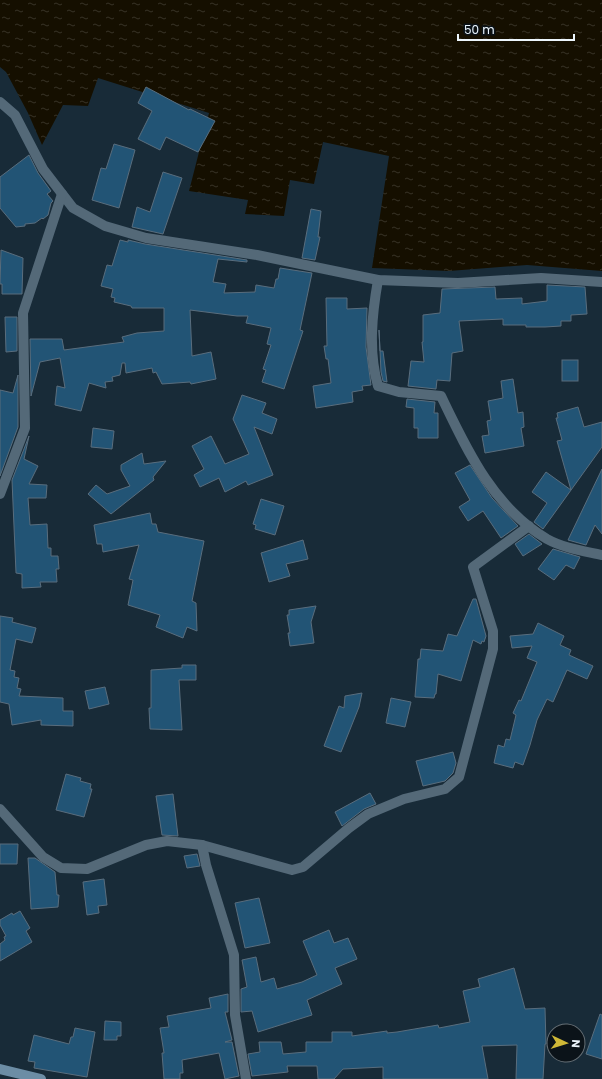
<svg xmlns="http://www.w3.org/2000/svg" width="602" height="1079" font-family="Poppins,sans-serif">
  <style>
    .water { fill: url(#water-ripples) }
    .building { fill: #225475; stroke: #596d7d }
    .lines { fill: none; stroke-linecap: round; stroke-linejoin: round }
    .street { stroke: #546978; stroke-width: 10 }
    .secondary { stroke: #6c8da5; stroke-width: 10 }
  </style>
  <defs>
    <pattern id="water-ripples" width="26" height="14" patternUnits="userSpaceOnUse"><rect width="26" height="14" fill="#150f00"/><path d="M2 4q2-2 4 0t4 0M15 11q2-2 4 0t4 0" fill="none" stroke="#373326"/></pattern>
  </defs>
  <rect width="100%" height="100%" fill="#182b38"/>
  <polygon class="water" points="0,0 602,0 602,271 527,265 449,271 372,268 389,156 323,142 314,184 290,180 284,216 245,214 248,200 189,191 209,113 98,78 88,106 63,105 42,145 28,113 6,72 0,67"/>
  <g class="building">
    <polygon points="146,87 189,110 190,109 215,121 198,152 166,137 160,150 138,139 152,111 138,103"/>
    <polygon points="114,144 135,150 119,208 92,200 101,168 106,169"/>
    <polygon points="29,155 38,173 51,191 47,194 53,201 51,203 48,215 43,219 42,218 35,223 25,224 25,226 16,227 0,208 0,177"/>
    <polygon points="163,172 182,178 163,234 132,227 137,207 150,212"/>
    <polygon points="311,209 321,211 318,237 320,237 315,260 302,258"/>
    <polygon points="120,240 128,242 128,240 145,244 247,260 247,262 218,259 213,282 226,284 224,293 255,292 256,285 274,288 276,279 278,279 280,268 312,273 300,330 303,331 284,389 262,382 266,370 263,369 271,345 267,344 271,328 246,323 248,316 237,316 190,310 192,356 211,352 216,379 191,384 190,382 162,384 156,372 153,373 152,368 126,373 125,363 122,363 120,375 112,377 113,381 105,382 106,388 89,383 81,411 55,405 57,386 65,388 60,358 40,362 31,396 30,339 62,339 64,350 124,342 122,337 137,333 164,331 164,308 132,308 131,306 114,302 115,298 111,297 113,289 101,286 107,265 112,266"/>
    <polygon points="1,250 23,258 22,294 2,294 2,284 0,284"/>
    <polygon points="547,285 585,287 587,314 571,315 571,321 561,321 561,326 545,327 526,327 526,325 503,325 503,319 459,321 463,351 452,353 450,381 437,380 436,389 408,386 411,361 424,362 422,342 423,342 423,315 440,313 442,289 495,287 496,299 522,298 522,304 547,301"/>
    <polygon points="326,298 347,298 347,309 367,308 366,347 371,385 362,386 363,390 352,392 353,402 316,408 313,386 331,383 328,359 326,359 324,346 327,346"/>
    <polygon points="5,317 17,317 17,351 6,352"/>
    <polygon points="379,330 380,351 383,351 387,382 383,381 381,372"/>
    <rect x="562" y="360" width="16" height="21"/>
    <polygon points="18,375 18,427 0,476 0,390 13,393"/>
    <polygon points="513,379 518,413 523,412 524,427 521,428 524,446 485,453 482,436 489,435 487,421 491,420 488,401 503,398 501,381"/>
    <polygon points="242,395 266,403 262,413 277,419 272,434 254,427 273,475 248,485 246,481 225,492 219,478 200,487 194,475 204,469 192,446 211,436 225,464 249,454 233,419"/>
    <polygon points="407,399 435,402 434,413 438,413 438,438 418,438 418,428 414,428 414,408 406,407"/>
    <polygon points="578,407 584,427 602,422 602,447 543,529 534,522 547,503 532,492 546,472 571,490 557,441 562,440 556,418 558,418 557,413"/>
    <polygon points="93,428 114,431 112,449 91,447"/>
    <polygon points="29,436 24,459 38,466 29,484 47,485 46,498 28,498 30,525 47,524 48,548 51,548 51,556 58,556 59,569 56,569 57,582 40,582 41,587 22,588 22,574 16,573 12,480"/>
    <polygon points="142,453 144,464 166,461 153,477 154,480 111,514 88,494 96,485 107,494 130,486 121,470 121,465"/>
    <polygon points="470,465 492,498 518,526 501,538 483,511 468,521 459,507 470,500 455,473"/>
    <polygon points="602,469 602,534 595,525 586,545 568,540"/>
    <polygon points="261,499 284,506 275,535 255,529 256,525 253,524"/>
    <polygon points="150,513 152,524 156,524 158,532 204,541 192,601 196,603 197,631 187,627 183,638 156,627 160,615 128,605 133,580 129,579 139,545 103,552 102,544 97,544 94,525"/>
    <polygon points="529,534 542,544 523,556 515,544"/>
    <polygon points="303,540 308,559 286,564 290,576 269,582 261,553"/>
    <polygon points="553,549 580,557 574,569 566,565 554,580 538,569"/>
    <polygon points="473,599 476,599 486,636 484,642 482,641 481,644 473,640 461,681 438,674 436,694 435,694 434,698 415,697 418,659 420,659 421,649 443,651 448,634 457,636"/>
    <polygon points="316,606 311,622 314,643 290,646 288,633 290,633 287,615 289,615 289,610"/>
    <polygon points="0,616 13,618 12,622 36,628 32,643 16,639 10,670 15,671 14,677 19,678 17,688 21,689 19,696 63,698 63,711 73,711 73,726 41,725 41,720 12,725 9,704 0,702"/>
    <polygon points="538,623 564,636 560,645 571,650 569,655 593,666 587,679 567,670 553,702 547,699 537,720 530,745 523,765 515,762 513,768 494,763 498,745 504,747 506,739 510,740 516,715 513,713 519,700 521,701 537,662 527,658 532,646 512,648 510,636 533,634"/>
    <polygon points="182,665 196,665 196,680 179,680 182,730 150,729 149,708 151,708 151,670 182,668"/>
    <polygon points="105,687 109,704 89,709 85,691"/>
    <polygon points="362,693 359,707 341,752 324,746 339,706 344,708 345,696"/>
    <polygon points="391,698 411,702 405,727 386,723"/>
    <polygon points="453,752 456,763 453,773 445,781 423,786 416,761"/>
    <polygon points="66,774 81,778 80,781 91,784 90,789 92,789 84,817 56,810"/>
    <polygon points="370,793 376,804 364,809 342,826 335,812"/>
    <polygon points="173,794 178,836 162,835 156,796"/>
    <polygon points="0,844 18,844 17,864 0,864"/>
    <polygon points="197,854 200,866 187,868 184,856"/>
    <polygon points="28,858 35,858 55,872 57,895 59,895 58,907 31,909"/>
    <polygon points="104,879 107,905 98,906 99,913 87,915 83,882"/>
    <polygon points="259,898 270,943 245,948 235,903"/>
    <polygon points="20,911 30,928 26,931 32,942 0,961 0,944 5,940 4,937 6,936 0,925 0,920 12,913 13,915"/>
    <polygon points="329,930 334,943 348,938 357,959 335,968 342,984 307,1000 312,1015 258,1032 252,1011 241,1012 241,989 247,987 242,960 256,957 261,982 274,978 277,989 302,982 317,975 303,941"/>
    <polygon points="514,968 525,1009 545,1008 546,1044 545,1044 543,1079 516,1079 517,1045 482,1046 488,1079 383,1079 383,1067 343,1069 334,1079 318,1079 317,1066 287,1066 288,1072 252,1076 248,1054 260,1052 259,1042 281,1042 283,1054 306,1052 306,1042 332,1042 332,1032 352,1032 352,1036 387,1031 387,1033 397,1032 438,1025 439,1028 470,1022 463,991 480,987 478,979"/>
    <polygon points="228,994 228,1012 225,1012 232,1040 225,1042 232,1042 239,1076 225,1079 219,1053 182,1060 183,1073 180,1073 180,1079 164,1079 162,1053 164,1053 160,1028 169,1027 167,1016 211,1008 209,998"/>
    <polygon points="600,1014 602,1015 602,1059 586,1054"/>
    <polygon points="105,1021 121,1022 121,1036 117,1036 117,1040 104,1040"/>
    <polygon points="75,1028 95,1032 87,1077 34,1068 35,1062 28,1061 34,1035 69,1044 71,1037 73,1037"/>
  </g>
  <g class="lines">
    <g class="street">
      <polyline points="0,102 15,115 43,169 73,208 105,226 146,238 257,255 378,280 458,283 541,278 602,282"/>
      <path d="M378 280C372 314 368 352 378 386L399 392 441 396C467 450 493 507 547 539 563 548 584 551 602 555"/>
      <polyline points="0,494 25,428 23,313 62,194"/>
      <polyline points="0,809 43,857 61,868 87,869 146,845 167,841 202,845 292,870 303,867 349,828 368,814 404,799 445,789 459,777 493,649 493,631 473,567 529,526"/>
      <polyline points="202,845 206,865 234,955 235,1015 246,1079"/>
    </g>
    <polyline class="secondary" points="0,1069 41,1079"/>
  </g>
  <g transform="translate(566 1043) rotate(94)"><circle r="19" fill="#0b1319" stroke="#656e74"/>
  <path d="M0-3L7 15L0 10L-7 15Z" fill="#cfb837"/>
  <text y="-6" font-size="11" font-weight="bold" text-anchor="middle" fill="#edf6fd">N</text>
  </g>
  <path d="M458 34v6h116v-6" fill="none" stroke="#edf6fd" stroke-width="2"/>
  <text x="464" y="34" font-size="12" fill="#edf6fd" stroke="#0b1319" stroke-width="3" paint-order="stroke">50 m</text>
</svg>
